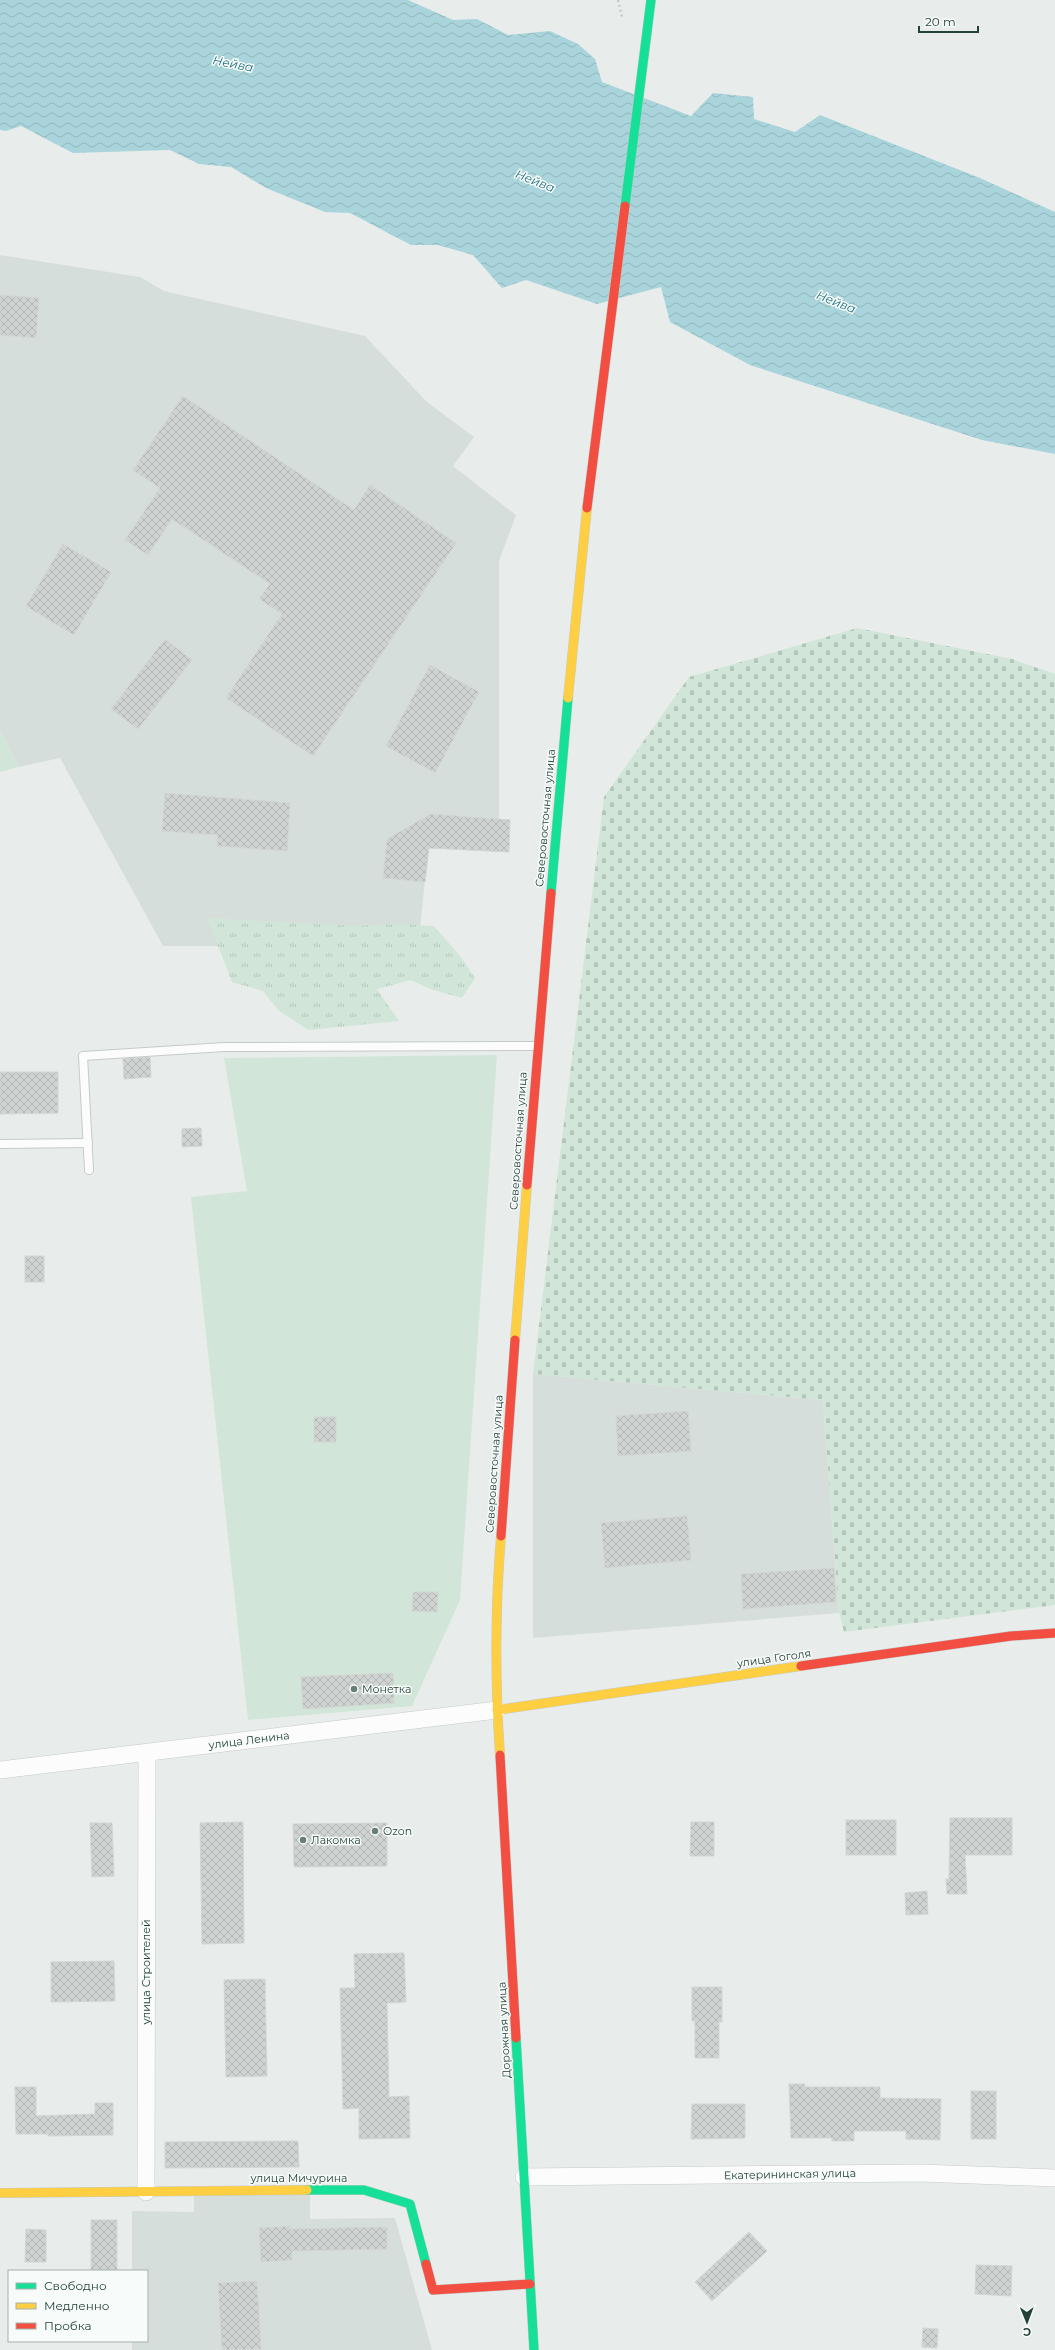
<svg xmlns="http://www.w3.org/2000/svg" width="1055" height="2350" font-family="Montserrat,sans-serif">
  <style>
    .built { fill: #d6dedb }
    .grass { fill: url(#grass-tufts) }
    .cemetery { fill: url(#cemetery-stones) }
    .garden { fill: #d1e6d8 }
    .water { fill: url(#water-waves) }
    .building { fill: url(#building-cross-hatch); stroke: #d1d6d4 }
    .lines { fill: none; stroke-linecap: round; stroke-linejoin: round }
    .lane-casing { stroke: #c5cac8; stroke-width: 10 }
    .street-casing { stroke: #c5cac8; stroke-width: 18 }
    .fast-casing { stroke: #c3cbc8; stroke-width: 10 }
    .slow-casing { stroke: #c3cbc8; stroke-width: 10 }
    .jam-casing { stroke: #c3cbc8; stroke-width: 10 }
    .path { stroke: #c3ccca; stroke-width: 2.5; stroke-dasharray: 2 3; stroke-linecap: butt }
    .lane { stroke: #fcfcfc; stroke-width: 8 }
    .street { stroke: #fcfcfc; stroke-width: 17 }
    .fast { stroke: #16e098; stroke-width: 9 }
    .slow { stroke: #ffcf43; stroke-width: 9 }
    .jam { stroke: #f24e42; stroke-width: 9 }
    .poi-dot { fill: #697e78; stroke: #f7fbf9; stroke-width: 1.5 }
    .labels { text-anchor: middle; stroke-width: 3; stroke-linejoin: round; paint-order: stroke }
    .street-label { font-size: 11px; fill: #24423a; stroke: #f7fbf9 }
    .poi-label { font-size: 11px; fill: #24423a; stroke: #f7fbf9; text-anchor: start }
    .water-label { font-size: 12px; font-style: italic; fill: #1c6f80; stroke: #f7fbf9 }
  </style>
  <defs>
    <pattern id="grass-tufts" width="24" height="20" patternUnits="userSpaceOnUse"><rect width="24" height="20" fill="#d1e6d8"/><path d="M3 7l-1-3M5 7V3M7 7l1-3M15 17l-1-3M17 17v-4M19 17l1-3" fill="none" stroke="#b3c6ba"/></pattern>
    <pattern id="cemetery-stones" width="16" height="16" patternUnits="userSpaceOnUse"><rect width="16" height="16" fill="#d1e6d8"/><path d="M2 7V4a2 2 0 0 1 4 0v3zM10 15v-3a2 2 0 0 1 4 0v3z" fill="#b3c6ba"/></pattern>
    <pattern id="water-waves" width="16" height="10" patternUnits="userSpaceOnUse"><rect width="16" height="10" fill="#a9d4db"/><path d="M0 5q4-4 8 0t8 0" fill="none" stroke="#91b7bd"/></pattern>
    <pattern id="building-cross-hatch" width="8" height="8" patternUnits="userSpaceOnUse"><rect width="8" height="8" fill="#cfd4d2"/><path d="M0 0l8 8M0 8l8-8" fill="none" stroke="#b2b7b5"/></pattern>
  </defs>
  <rect width="100%" height="100%" fill="#e8edeb"/>
  <g class="built">
    <polygon points="0,255 140,277 164,291 365,336 427,402 474,437 453,466 516,515 499,561 499,819 510,820 509,852 445,849 430,833 418,947 163,946 60,758 19,767 0,731"/>
    <polygon points="533,1374 823,1400 839,1613 533,1638"/>
    <polygon points="310,2194 310,2219 395,2218 432,2350 132,2350 132,2341 147,2341 147,2271 132,2271 132,2211 194,2212 194,2195"/>
  </g>
  <polygon class="grass" points="207,918 356,926 400,924 434,926 461,957 475,978 462,998 430,989 411,980 377,989 399,1021 308,1030 278,1010 263,991 232,982"/>
  <polygon class="cemetery" points="857,628 1012,659 1055,674 1055,1605 844,1632 839,1612 823,1400 533,1374 604,797 689,677"/>
  <g class="garden">
    <polygon points="0,731 19,767 0,772"/>
    <polygon points="497,1055 460,1600 412,1706 248,1720 191,1197 247,1191 224,1058"/>
  </g>
  <polygon class="water" points="0,0 408,0 453,20 477,19 508,35 550,31 578,44 595,59 602,82 691,116 713,93 753,97 754,119 795,132 820,115 980,178 1055,212 1055,454 982,440 750,365 670,322 661,287 597,304 526,280 502,288 473,255 438,245 411,245 350,213 325,212 266,188 231,167 199,164 170,150 73,153 21,126 6,131 0,130"/>
  <g class="building">
    <polygon points="0,295 39,298 36,338 0,335"/>
    <polygon points="183,396 354,510 370,485 456,543 313,756 226,698 282,614 259,599 270,584 172,519 148,555 125,540 160,488 133,470"/>
    <polygon points="63,544 111,572 74,635 26,606"/>
    <polygon points="165,639 192,660 138,729 111,709"/>
    <polygon points="430,665 479,692 435,773 386,746"/>
    <polygon points="165,793 290,803 287,851 217,846 218,835 162,831"/>
    <polygon points="431,814 510,820 509,852 429,848 425,882 383,878 387,839"/>
    <polygon points="150,1057 151,1077 124,1079 123,1059"/>
    <polygon points="0,1072 58,1072 58,1113 0,1114"/>
    <polygon points="201,1128 202,1146 182,1147 182,1129"/>
    <rect x="25" y="1256" width="19" height="26"/>
    <polygon points="688,1411 691,1451 618,1456 616,1416"/>
    <rect x="314" y="1417" width="22" height="25"/>
    <polygon points="687,1516 691,1560 605,1568 601,1523"/>
    <polygon points="834,1568 836,1602 743,1609 741,1574"/>
    <polygon points="413,1592 438,1592 437,1612 412,1611"/>
    <polygon points="393,1673 394,1703 303,1709 301,1677"/>
    <polygon points="950,1818 1012,1818 1012,1855 965,1855 967,1894 947,1894 946,1879 949,1879"/>
    <rect x="846" y="1820" width="50" height="35"/>
    <polygon points="243,1822 244,1943 202,1944 200,1823"/>
    <polygon points="691,1822 714,1822 714,1856 690,1856"/>
    <polygon points="90,1823 112,1823 114,1876 92,1877"/>
    <polygon points="387,1823 387,1866 294,1867 293,1824"/>
    <polygon points="927,1891 928,1914 906,1915 905,1893"/>
    <polygon points="404,1953 406,2002 387,2003 389,2097 409,2096 410,2138 359,2139 359,2108 343,2109 340,1988 355,1988 354,1954"/>
    <polygon points="114,1961 115,2001 51,2002 51,1962"/>
    <polygon points="265,1979 267,2076 226,2077 224,1980"/>
    <polygon points="692,1987 722,1987 722,2022 719,2022 719,2058 695,2058 695,2021 692,2021"/>
    <polygon points="789,2084 805,2084 805,2087 880,2087 880,2098 941,2099 940,2140 906,2139 906,2131 854,2131 854,2141 832,2141 832,2138 791,2138"/>
    <polygon points="15,2087 36,2087 36,2116 95,2114 95,2103 113,2103 113,2135 48,2136 48,2134 16,2134"/>
    <rect x="971" y="2091" width="25" height="48"/>
    <polygon points="692,2104 745,2104 745,2138 691,2139"/>
    <polygon points="298,2141 299,2167 165,2168 165,2142"/>
    <rect x="91" y="2220" width="26" height="51"/>
    <polygon points="290,2226 290,2229 387,2227 387,2249 292,2251 292,2260 261,2262 259,2228"/>
    <polygon points="26,2229 46,2230 46,2262 25,2262"/>
    <polygon points="749,2232 767,2251 712,2301 695,2282"/>
    <polygon points="976,2265 1012,2266 1011,2296 975,2294"/>
    <polygon points="257,2281 261,2349 222,2350 218,2283"/>
    <polygon points="923,2328 938,2329 937,2348 922,2347"/>
  </g>
  <g class="lines">
    <defs>
      <g id="lane">
        <polyline points="0,1144 88,1143"/>
        <polyline points="89,1170 83,1056 224,1047 537,1046"/>
      </g>
      <g id="street">
        <polyline points="0,1770 497,1710"/>
        <polyline points="524,2177 921,2173 1055,2178"/>
        <polyline points="146,2192 147,1753"/>
      </g>
      <g id="fast">
        <polyline points="625,206 651,0"/>
        <polyline points="551,893 568,698"/>
        <polyline points="516,2038 534,2350"/>
        <polyline points="307,2190 364,2190 410,2204 426,2264"/>
      </g>
      <g id="slow">
        <polyline points="568,698 587,508"/>
        <polyline points="515,1340 527,1185"/>
        <polyline points="497,1710 801,1666"/>
        <path d="M500 1755C495 1683 495 1609 501 1536"/>
        <polyline points="0,2193 307,2190"/>
      </g>
      <g id="jam">
        <polyline points="587,508 625,206"/>
        <polyline points="527,1185 551,893"/>
        <polyline points="501,1536 515,1340"/>
        <polyline points="801,1666 1011,1636 1055,1633"/>
        <polyline points="500,1755 516,2038"/>
        <polyline points="426,2264 433,2290 530,2284"/>
      </g>
    </defs>
    <use href="#lane" class="lane-casing"/>
    <use href="#street" class="street-casing"/>
    <use href="#fast" class="fast-casing"/>
    <use href="#slow" class="slow-casing"/>
    <use href="#jam" class="jam-casing"/>
    <polyline class="path" points="618,0 622,17"/>
    <use href="#lane" class="lane"/>
    <use href="#street" class="street"/>
    <use href="#fast" class="fast"/>
    <use href="#slow" class="slow"/>
    <use href="#jam" class="jam"/>
  </g>
  <g class="poi-dot">
    <circle cx="354" cy="1689" r="4"/>
    <circle cx="375" cy="1831" r="4"/>
    <circle cx="303" cy="1840" r="4"/>
  </g>
  <g class="labels">
    <g class="street-label">
      <text transform="translate(545 818) rotate(-85)" y="4">Северовосточная улица</text>
      <text transform="translate(518 1141) rotate(-86)" y="4">Северовосточная улица</text>
      <text transform="translate(494 1464) rotate(-86)" y="4">Северовосточная улица</text>
      <text transform="translate(774 1658) rotate(-8)" y="4">улица Гоголя</text>
      <text transform="translate(249 1740) rotate(-7)" y="4">улица Ленина</text>
      <text transform="translate(146 1972) rotate(-90)" y="4">улица Строителей</text>
      <text transform="translate(504 2030) rotate(-93)" y="4">Дорожная улица</text>
      <text transform="translate(790 2174) rotate(-1)" y="4">Екатерининская улица</text>
      <text x="299" y="2182">улица Мичурина</text>
    </g>
    <g class="poi-label">
      <text x="362" y="1693">Монетка</text>
      <text x="383" y="1835">Ozon</text>
      <text x="311" y="1844">Лакомка</text>
    </g>
    <g class="water-label">
      <text transform="translate(233 64) rotate(11)" y="4">Нейва</text>
      <text transform="translate(535 181) rotate(22)" y="4">Нейва</text>
      <text transform="translate(836 302) rotate(22)" y="4">Нейва</text>
    </g>
  </g>
  <rect x="8" y="2270" width="140" height="72" fill="#f7fbf9" stroke="#a3b1ad"/>
  <rect x="16" y="2283" width="20" height="6" fill="#16e098" stroke="#a3b1ad"/>
  <text x="44" y="2290" font-size="12" fill="#24423a">Свободно</text>
  <rect x="16" y="2303" width="20" height="6" fill="#ffcf43" stroke="#a3b1ad"/>
  <text x="44" y="2310" font-size="12" fill="#24423a">Медленно</text>
  <rect x="16" y="2323" width="20" height="6" fill="#f24e42" stroke="#a3b1ad"/>
  <text x="44" y="2330" font-size="12" fill="#24423a">Пробка</text>
  <g transform="translate(1027 2322) rotate(179)" stroke="#f7fbf9" stroke-width="3" paint-order="stroke">
  <path d="M0-3L7 15L0 10L-7 15Z" fill="#24423a"/>
  <text y="-6" font-size="11" font-weight="bold" text-anchor="middle" fill="#24423a">С</text>
  </g>
  <path d="M919 26v6h59v-6" fill="none" stroke="#24423a" stroke-width="2"/>
  <text x="925" y="26" font-size="12" fill="#24423a" stroke="#f7fbf9" stroke-width="3" paint-order="stroke">20 m</text>
</svg>
